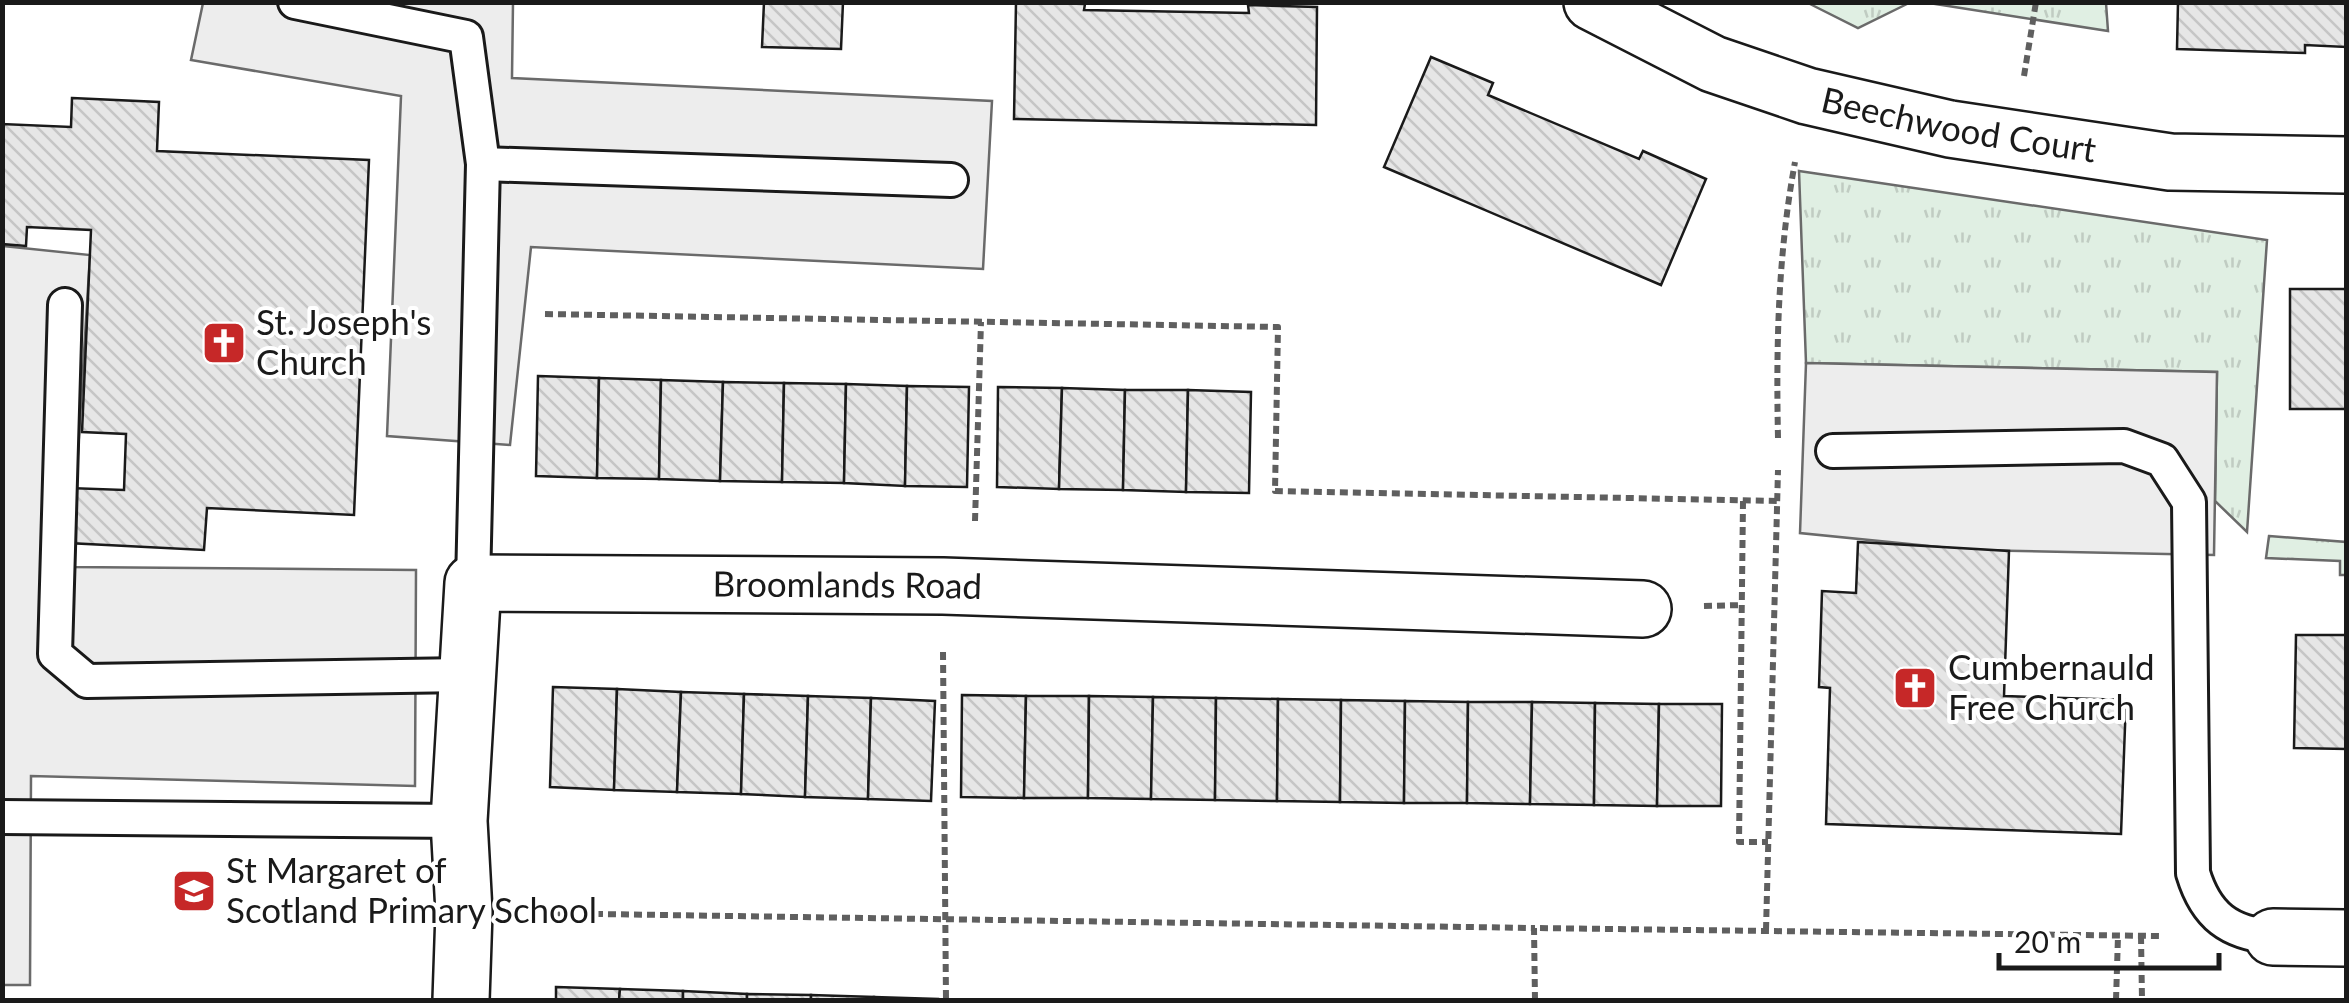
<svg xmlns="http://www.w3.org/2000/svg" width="2349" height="1003" font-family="Lato,sans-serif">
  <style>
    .grass { fill: url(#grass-tufts); stroke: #6a6a6a; stroke-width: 2.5 }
    .parking { fill: #ededed; stroke: #6a6a6a; stroke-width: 2.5 }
    .building { fill: url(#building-back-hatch); stroke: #1a1a1a; stroke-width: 2.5 }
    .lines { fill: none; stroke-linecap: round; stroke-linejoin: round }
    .lane-casing { stroke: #1a1a1a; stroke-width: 38 }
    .street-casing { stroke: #1a1a1a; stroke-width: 60 }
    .path { stroke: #5f5f5f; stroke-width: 6; stroke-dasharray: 8 5; stroke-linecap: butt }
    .lane { stroke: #fff; stroke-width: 32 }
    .street { stroke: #fff; stroke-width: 55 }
    .labels { text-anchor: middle; stroke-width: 8; stroke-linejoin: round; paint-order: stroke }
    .street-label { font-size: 35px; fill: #1a1a1a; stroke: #fff }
    .poi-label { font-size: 35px; fill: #1a1a1a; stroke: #fff; text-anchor: start }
  </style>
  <defs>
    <pattern id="grass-tufts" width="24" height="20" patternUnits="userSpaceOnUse" patternTransform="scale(2.5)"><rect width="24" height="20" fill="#e0efe3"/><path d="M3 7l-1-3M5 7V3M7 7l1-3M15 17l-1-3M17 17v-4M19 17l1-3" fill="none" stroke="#c0ccc2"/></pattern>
    <pattern id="building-back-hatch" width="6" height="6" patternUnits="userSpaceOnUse" patternTransform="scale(2.5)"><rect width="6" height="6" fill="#e6e6e6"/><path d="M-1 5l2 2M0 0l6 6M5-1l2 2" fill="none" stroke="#c5c5c5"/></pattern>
  </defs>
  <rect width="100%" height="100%" fill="#fff"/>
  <g class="grass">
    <polygon points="1808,3 1909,3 1858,28"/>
    <polygon points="1929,3 2106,3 2108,31"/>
    <polygon points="1799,171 2267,240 2247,532 2215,501 2217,372 1806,363"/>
    <polygon points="2269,536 2346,542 2346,575 2340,575 2340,561 2266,558"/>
  </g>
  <g class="parking">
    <polygon points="203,3 513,3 512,78 992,101 983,269 531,247 510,445 387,436 401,96 191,60"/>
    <polygon points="3,246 90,255 71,567 416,570 415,786 31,776 30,985 3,985"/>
    <polygon points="1806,363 2217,372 2214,555 1969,550 1800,533"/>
  </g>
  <g class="building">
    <polygon points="764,2 843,2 841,49 762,47"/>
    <polygon points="1016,2 1085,4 1084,10 1249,13 1248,5 1317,7 1316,125 1014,119"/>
    <polygon points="2178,2 2346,2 2346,47 2305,45 2305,53 2177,49"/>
    <polygon points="1431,57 1493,83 1488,95 1639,159 1643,151 1706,179 1661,285 1384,167"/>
    <polygon points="72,98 159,102 157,151 369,160 354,515 207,508 204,550 68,543 69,488 124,490 126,434 82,432 91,230 27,227 26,246 2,244 2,124 71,127"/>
    <rect x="2290" y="289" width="56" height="120"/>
    <polygon points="538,376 599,378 597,478 536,476"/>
    <polygon points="599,378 661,380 659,479 597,478"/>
    <polygon points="661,380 723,382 720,481 659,479"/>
    <polygon points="723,382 784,383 782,482 720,481"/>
    <polygon points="784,383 846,384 844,483 782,482"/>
    <polygon points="846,384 907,386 905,486 844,483"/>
    <polygon points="907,386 969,387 967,487 905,486"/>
    <polygon points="998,387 1062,388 1059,489 997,487"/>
    <polygon points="1062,388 1125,390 1123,490 1059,489"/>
    <polygon points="1125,390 1188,390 1186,492 1123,490"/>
    <polygon points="1188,390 1251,392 1249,493 1186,492"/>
    <polygon points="1858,542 2009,551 2004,696 2126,700 2121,834 1826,824 1830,688 1819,687 1822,591 1856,593"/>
    <polygon points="2296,635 2346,635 2346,749 2294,748"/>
    <polygon points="553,687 617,689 614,790 550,787"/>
    <polygon points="617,689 681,692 677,792 614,790"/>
    <polygon points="681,692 744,694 741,794 677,792"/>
    <polygon points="744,694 808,696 805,797 741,794"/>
    <polygon points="962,695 1026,696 1024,798 961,797"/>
    <polygon points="808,696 871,698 868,799 805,797"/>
    <polygon points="1026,696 1089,696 1088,798 1024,798"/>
    <polygon points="1089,696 1153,697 1151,799 1088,798"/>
    <polygon points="1153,697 1216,698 1215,800 1151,799"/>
    <polygon points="871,698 935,701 931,801 868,799"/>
    <polygon points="1216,698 1278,699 1277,801 1215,800"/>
    <polygon points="1278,699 1341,700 1340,802 1277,801"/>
    <polygon points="1341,700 1405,701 1404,803 1340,802"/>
    <polygon points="1405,701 1468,702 1467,803 1404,803"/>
    <polygon points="1468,702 1532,702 1530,804 1467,803"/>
    <polygon points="1532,702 1595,703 1594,805 1530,804"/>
    <polygon points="1595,703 1659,704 1657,806 1594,805"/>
    <polygon points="1659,704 1722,704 1721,806 1657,806"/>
    <polygon points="556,987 620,989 619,1000 556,1000"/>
    <polygon points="620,989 683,991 683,1000 619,1000"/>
    <polygon points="683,991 747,994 747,1000 683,1000"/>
    <polygon points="747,994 811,995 811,1000 747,1000"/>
    <polygon points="811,995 874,997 874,1000 811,1000"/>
    <polygon points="874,997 938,999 938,1000 874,1000"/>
  </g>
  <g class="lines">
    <defs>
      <g id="lane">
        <polyline points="295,2 466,37 483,164 473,583"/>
        <polyline points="483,164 951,180"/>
        <polyline points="65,305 55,654 87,681 466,675"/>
        <path d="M1833 451 2124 446 2162 460 2189 502 2193 873C2206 916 2229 933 2273 937"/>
        <polyline points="2,817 459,821"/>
      </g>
      <g id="street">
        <path id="s1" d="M1592 2 1713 64 1807 96 1950 129 2170 162 2346 165"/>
        <polyline points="2273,937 2346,938"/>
        <path id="s2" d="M461 1000 464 912 459 821 473 583 943 586 1643 609"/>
      </g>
    </defs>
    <use href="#lane" class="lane-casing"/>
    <use href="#street" class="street-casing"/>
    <g class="path">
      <polyline points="2024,76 2036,2"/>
      <polyline points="545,314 1278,327 1275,491 1779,501"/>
      <path d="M1778 438C1776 344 1778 254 1795 162"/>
      <polyline points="1743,501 1739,842 1768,842"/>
      <polyline points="975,521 981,322"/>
      <polyline points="1704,606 1743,605"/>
      <polyline points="943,652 946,1000"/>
      <polyline points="530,913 1534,928"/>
      <polyline points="1766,930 1778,470"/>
      <polyline points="2141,936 2142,1000"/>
      <polyline points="1535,1000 1534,928 2160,936"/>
      <polyline points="2116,1000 2118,936"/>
    </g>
    <use href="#lane" class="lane"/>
    <use href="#street" class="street"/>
  </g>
  <defs>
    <symbol id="church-square" viewBox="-11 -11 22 22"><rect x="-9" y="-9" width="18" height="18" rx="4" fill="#c62828" stroke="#fff"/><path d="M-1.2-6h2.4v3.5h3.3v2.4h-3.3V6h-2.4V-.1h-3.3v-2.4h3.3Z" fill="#fff"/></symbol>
    <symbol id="school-square" viewBox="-11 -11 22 22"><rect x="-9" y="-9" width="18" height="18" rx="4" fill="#c62828" stroke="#fff"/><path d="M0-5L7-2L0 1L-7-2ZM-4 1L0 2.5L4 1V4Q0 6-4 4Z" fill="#fff"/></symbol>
  </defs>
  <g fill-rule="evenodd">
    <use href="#church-square" x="199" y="318" width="50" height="50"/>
    <use href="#church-square" x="1890" y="663" width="50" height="50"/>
    <use href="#school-square" x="169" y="866" width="50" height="50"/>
  </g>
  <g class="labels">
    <g class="street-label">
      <text dy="12" stroke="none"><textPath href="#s1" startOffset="390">Beechwood Court</textPath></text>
      <text dy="12" stroke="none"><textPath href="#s2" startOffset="792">Broomlands Road</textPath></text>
    </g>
    <g class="poi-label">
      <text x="256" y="335">St. Joseph's<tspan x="256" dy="40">Church</tspan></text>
      <text x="1948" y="680">Cumbernauld<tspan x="1948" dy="40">Free Church</tspan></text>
      <text x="226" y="883">St Margaret of<tspan x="226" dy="40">Scotland Primary School</tspan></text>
    </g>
  </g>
  <rect width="2349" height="1003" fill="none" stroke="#1a1a1a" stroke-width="10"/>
  <path d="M1999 953v15h220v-15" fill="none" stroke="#1a1a1a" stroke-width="5"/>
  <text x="2014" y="953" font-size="30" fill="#1a1a1a" stroke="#ffffff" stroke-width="8" paint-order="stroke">20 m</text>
</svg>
